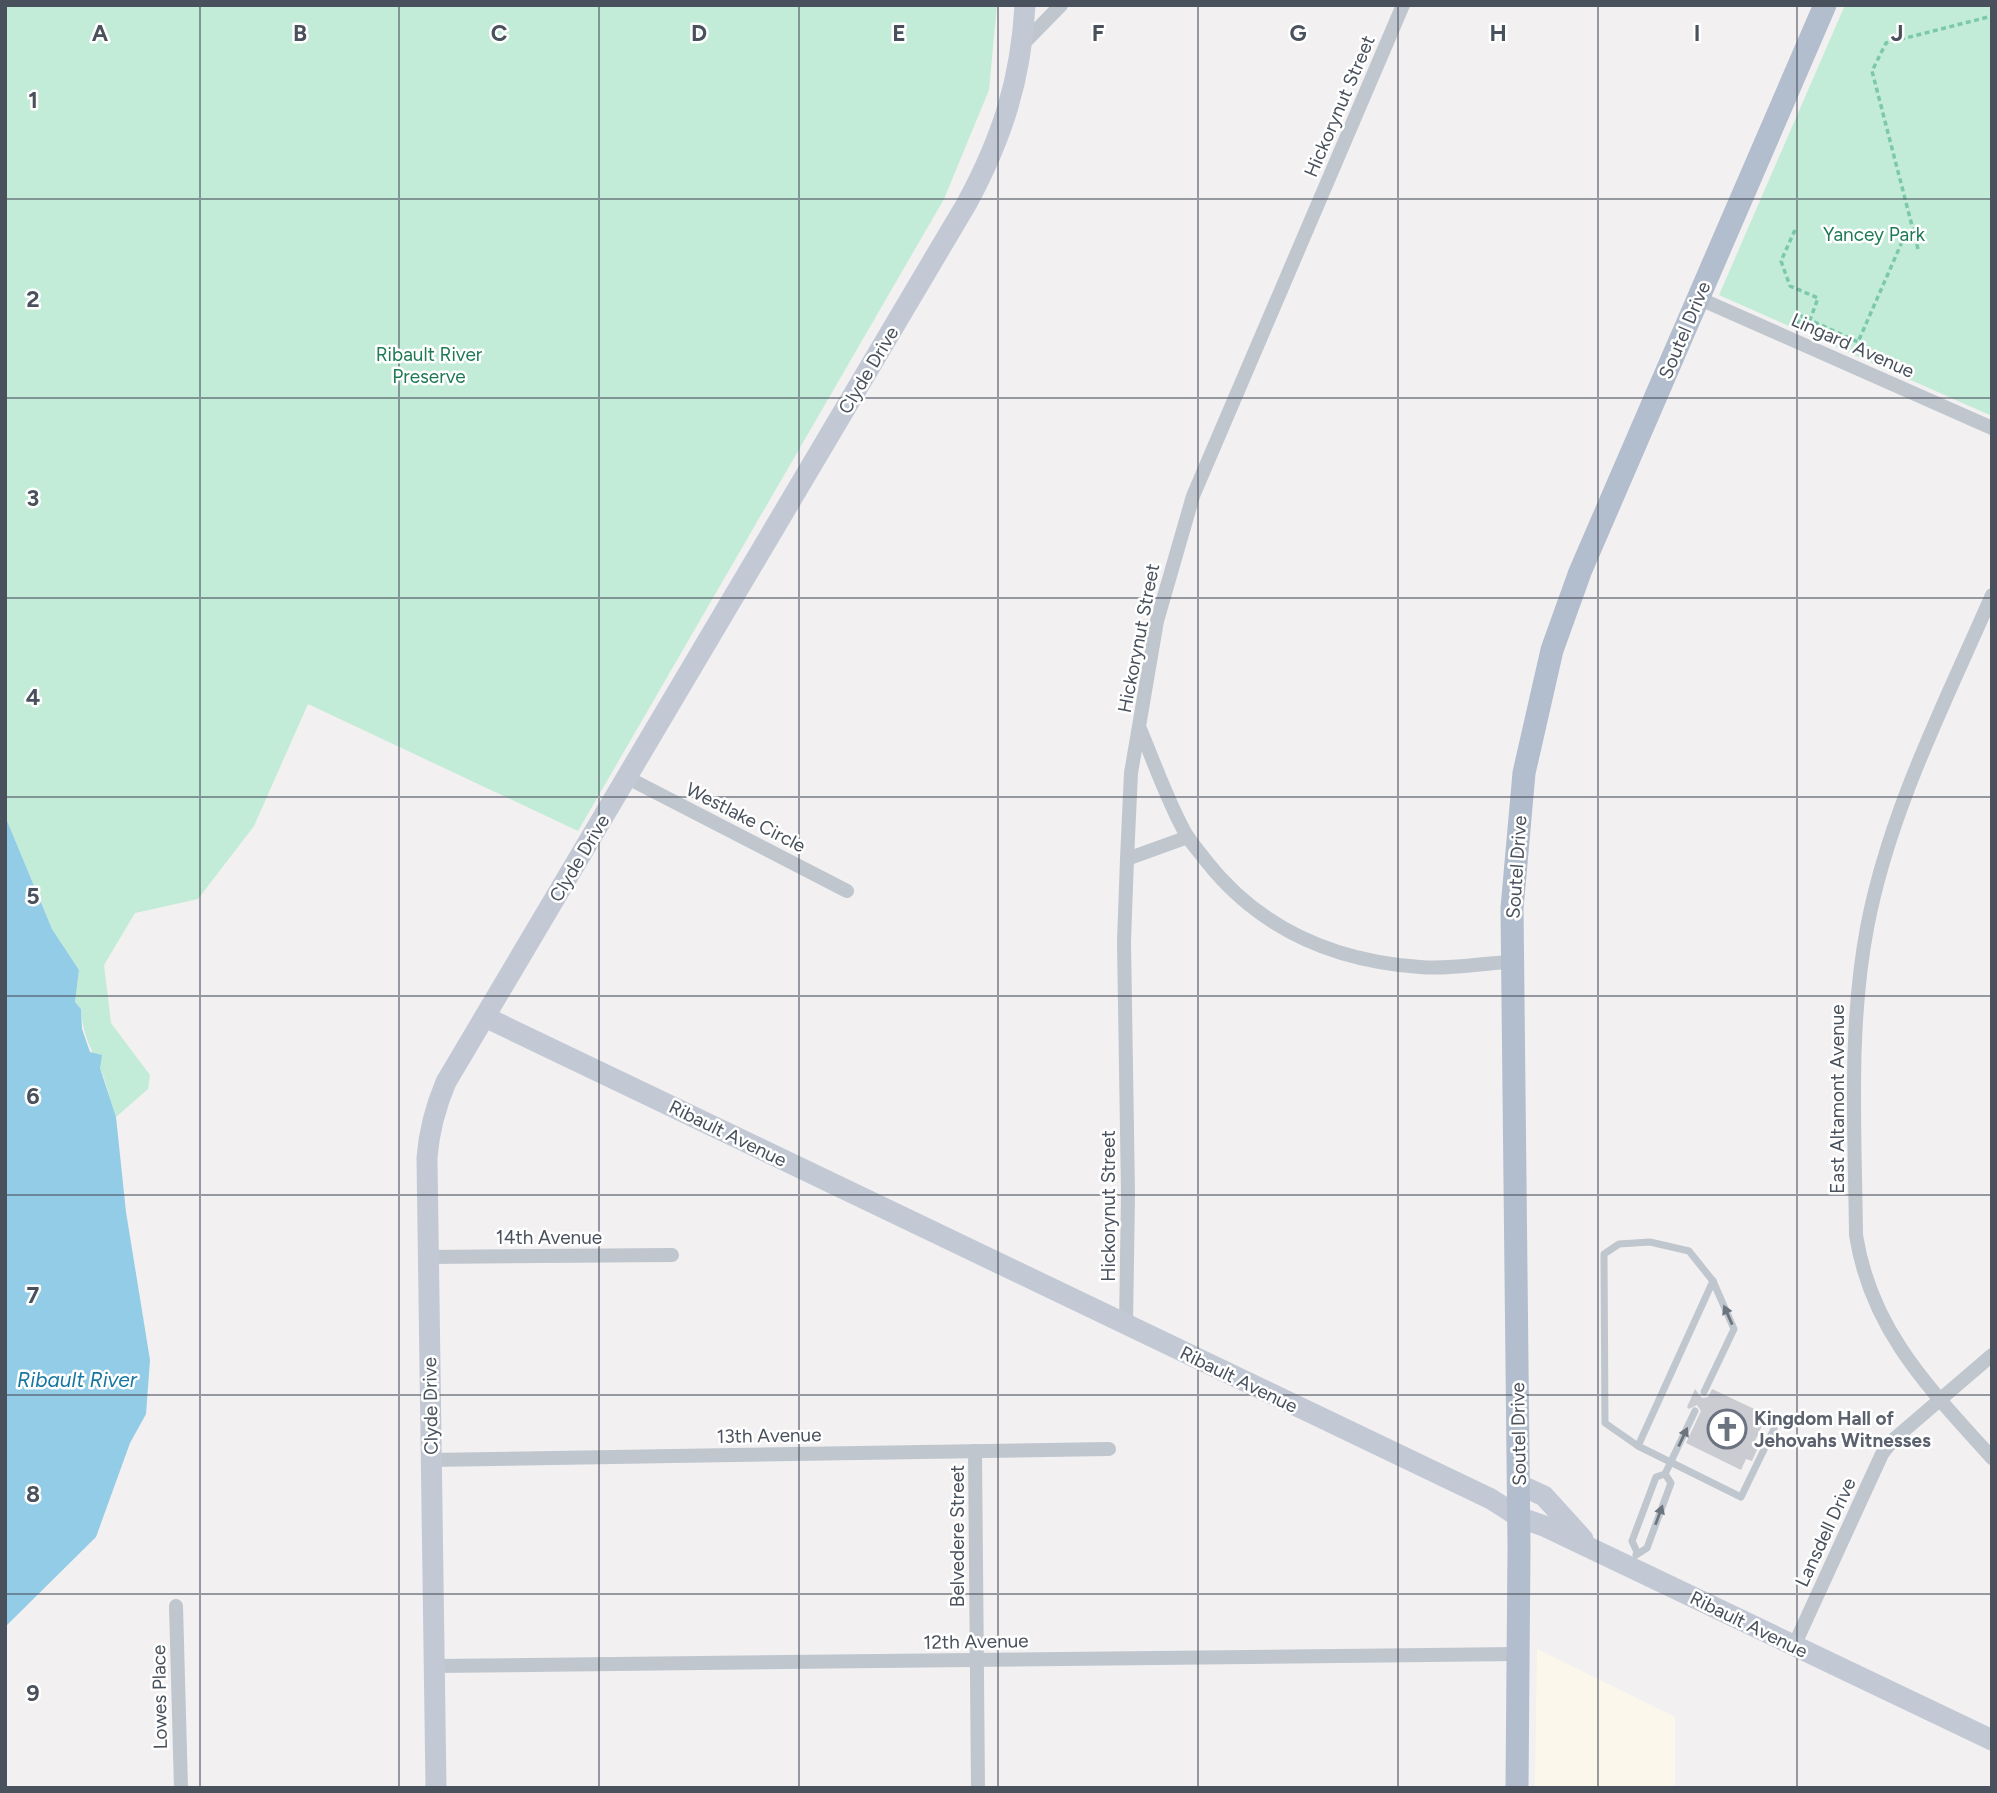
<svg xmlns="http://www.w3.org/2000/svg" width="1997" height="1793" font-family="Figtree,sans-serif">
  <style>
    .commercial { fill: #fbf8eb }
    .green { fill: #c2ecd7 }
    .water { fill: #92cce6 }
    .building { fill: #caccd2 }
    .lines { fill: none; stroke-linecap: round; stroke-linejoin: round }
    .path { stroke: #7cc8aa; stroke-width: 3.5; stroke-dasharray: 5 3.5; stroke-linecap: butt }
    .lane { stroke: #bfc6ce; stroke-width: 7 }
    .street { stroke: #bfc6ce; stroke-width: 14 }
    .secondary { stroke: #c2c9d5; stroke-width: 21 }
    .primary { stroke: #b2bdcd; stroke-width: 23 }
    .oneway { fill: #6c747e }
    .grid { fill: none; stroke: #49515c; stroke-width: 2; stroke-opacity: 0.55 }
    .labels { text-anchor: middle; stroke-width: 5; stroke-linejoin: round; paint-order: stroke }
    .street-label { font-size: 19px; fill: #49515c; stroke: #fff }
    .park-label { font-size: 19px; fill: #1e7a55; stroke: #fff }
    .worship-label { font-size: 19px; font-weight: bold; fill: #5b616d; stroke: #fff; text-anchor: start }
    .water-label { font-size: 21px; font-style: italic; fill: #1677a2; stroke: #fff }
    .grid-label { font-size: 23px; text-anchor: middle; font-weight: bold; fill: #49515c; stroke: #fff; stroke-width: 5; stroke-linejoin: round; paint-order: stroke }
  </style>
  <rect width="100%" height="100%" fill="#f2f0f0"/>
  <polygon class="commercial" points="1537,1649 1675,1717 1675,1788 1535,1788"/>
  <g class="green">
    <path d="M5 5H997L989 90 944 199 578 831 308 704 254 826 198 899 135 913 104 965 111 1023 150 1075 148 1089 116 1117C110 1101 107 1083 100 1068 89 1045 83 1035 81 1009L75 1002 79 970 52 929 5 816Z"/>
    <polygon points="1845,5 1992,5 1992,416 1719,295"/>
  </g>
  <polygon class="water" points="5,816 52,929 79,970 75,1002 81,1009 82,1029 90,1052 102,1055 100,1068 116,1117 126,1212 150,1360 146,1414 130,1443 96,1537 5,1627"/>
  <polygon class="building" points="1695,1389 1702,1398 1708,1397 1712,1389 1767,1415 1754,1443 1759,1445 1752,1461 1746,1459 1741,1470 1686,1443 1701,1411 1697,1405 1689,1409 1687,1407"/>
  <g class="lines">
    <g class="path">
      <polyline points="1795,230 1781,261 1790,286 1818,298 1810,320 1858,342 1902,242 1915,239"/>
      <polyline points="1918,249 1872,71 1886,43 1992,16"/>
      <polyline points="1797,324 1801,316 1810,320"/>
    </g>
    <g class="lane">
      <polyline points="1713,1281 1638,1446 1741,1497 1774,1429"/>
      <polyline points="1638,1446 1605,1423 1604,1254 1619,1244 1650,1242 1689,1251 1713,1281 1734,1329 1704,1392"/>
      <polyline points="1637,1552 1632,1541 1656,1477 1665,1474 1695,1411"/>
      <polyline points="1636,1555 1647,1548 1671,1483 1665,1474"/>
    </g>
    <g class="street">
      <polyline points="1023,44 1061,5"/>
      <polyline points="1698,298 1992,428"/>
      <path d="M1992 595C1945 703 1889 811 1867 928 1848 1029 1855 1133 1856 1235 1871 1331 1930 1389 1992 1458"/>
      <path d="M1140 729C1155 764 1168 803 1187 836 1193 845 1201 854 1207 862 1261 930 1334 961 1420 967 1450 970 1481 963 1511 962"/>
      <polyline points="626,777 847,891"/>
      <polyline points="1127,859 1188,837"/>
      <polyline points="427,1257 672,1255"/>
      <polyline points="1126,1324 1128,1194 1124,941 1127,859 1131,773 1157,621 1193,496 1403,5"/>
      <polyline points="975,1451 978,1788"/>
      <polyline points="430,1460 1109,1449"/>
      <polyline points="176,1606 181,1788"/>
      <polyline points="1794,1646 1882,1454 1893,1440 1992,1355"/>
      <polyline points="434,1666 1519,1654"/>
    </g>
    <g class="secondary">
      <polyline points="485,1017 1491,1499 1519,1517 1544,1526 1992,1740"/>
      <polyline points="1518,1484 1544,1496 1583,1539"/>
      <path d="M436 1788 427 1158C429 1131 435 1108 446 1082L967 203C1002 138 1021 80 1025 5"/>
    </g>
    <polyline class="primary" points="1517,1788 1519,1547 1512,908 1524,773 1552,650 1580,572 1825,5"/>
  </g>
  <defs><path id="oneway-solid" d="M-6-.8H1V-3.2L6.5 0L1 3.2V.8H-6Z" transform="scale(1.75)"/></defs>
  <g class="oneway">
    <use href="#oneway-solid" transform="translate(1728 1315) rotate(-114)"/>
    <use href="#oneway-solid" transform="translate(1683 1437) rotate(-65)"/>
    <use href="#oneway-solid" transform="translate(1659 1515) rotate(-70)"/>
  </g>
  <path class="grid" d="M200 5V1788M399 5V1788M599 5V1788M799 5V1788M998 5V1788M1198 5V1788M1398 5V1788M1598 5V1788M1797 5V1788M5 199H1992M5 398H1992M5 598H1992M5 797H1992M5 996H1992M5 1195H1992M5 1395H1992M5 1594H1992"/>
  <defs>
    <symbol id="church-ring" viewBox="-11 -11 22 22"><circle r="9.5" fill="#fff" stroke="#6b7280" stroke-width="1.5"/><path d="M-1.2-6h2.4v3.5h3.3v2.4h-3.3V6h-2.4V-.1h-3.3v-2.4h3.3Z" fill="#6b7280"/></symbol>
  </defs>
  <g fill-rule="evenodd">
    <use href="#church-ring" x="1705" y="1407" width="44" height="44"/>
  </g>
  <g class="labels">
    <g class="street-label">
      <text transform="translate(1339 106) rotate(-67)" y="7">Hickorynut Street</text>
      <text transform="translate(1684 330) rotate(-67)" y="7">Soutel Drive</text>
      <text transform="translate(1853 345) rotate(24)" y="7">Lingard Avenue</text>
      <text transform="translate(868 370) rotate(-59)" y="7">Clyde Drive</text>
      <text transform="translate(1138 638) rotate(-79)" y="7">Hickorynut Street</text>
      <text transform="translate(746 817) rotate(27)" y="7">Westlake Circle</text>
      <text transform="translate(579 858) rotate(-59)" y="7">Clyde Drive</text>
      <text transform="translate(1516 867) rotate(-86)" y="7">Soutel Drive</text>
      <text transform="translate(1837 1099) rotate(-90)" y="7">East Altamont Avenue</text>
      <text transform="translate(728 1133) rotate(26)" y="7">Ribault Avenue</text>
      <text transform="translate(1108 1206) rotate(-90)" y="7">Hickorynut Street</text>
      <text x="549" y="1244">14th Avenue</text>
      <text transform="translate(1239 1379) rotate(26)" y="7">Ribault Avenue</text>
      <text transform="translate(430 1406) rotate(-91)" y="7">Clyde Drive</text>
      <text transform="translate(1518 1434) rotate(-91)" y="7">Soutel Drive</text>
      <text transform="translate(769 1435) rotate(-1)" y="7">13th Avenue</text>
      <text transform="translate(1825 1532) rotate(-65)" y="7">Lansdell Drive</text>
      <text transform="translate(957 1536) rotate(-90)" y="7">Belvedere Street</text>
      <text transform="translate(1749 1624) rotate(26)" y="7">Ribault Avenue</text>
      <text transform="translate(976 1641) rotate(-1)" y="7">12th Avenue</text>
      <text transform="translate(159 1697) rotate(-91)" y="7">Lowes Place</text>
    </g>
    <g class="park-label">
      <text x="1874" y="241">Yancey Park</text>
      <text x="429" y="361">Ribault River<tspan x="429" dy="22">Preserve</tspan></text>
    </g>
    <g class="worship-label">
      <text x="1754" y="1425">Kingdom Hall of<tspan x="1754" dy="22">Jehovahs Witnesses</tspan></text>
    </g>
    <g class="water-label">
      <text x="77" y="1387">Ribault River</text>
    </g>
  </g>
  <g class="grid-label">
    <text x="100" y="41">A</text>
    <text x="300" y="41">B</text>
    <text x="499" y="41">C</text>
    <text x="699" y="41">D</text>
    <text x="899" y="41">E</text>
    <text x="1098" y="41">F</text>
    <text x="1298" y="41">G</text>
    <text x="1498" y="41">H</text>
    <text x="1697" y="41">I</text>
    <text x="1897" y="41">J</text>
    <text x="33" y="108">1</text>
    <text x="33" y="307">2</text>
    <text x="33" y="506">3</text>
    <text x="33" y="705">4</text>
    <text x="33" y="904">5</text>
    <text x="33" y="1104">6</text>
    <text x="33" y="1303">7</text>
    <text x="33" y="1502">8</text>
    <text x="33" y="1701">9</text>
  </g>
  <rect width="1997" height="1793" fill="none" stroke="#49515c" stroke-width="14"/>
</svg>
